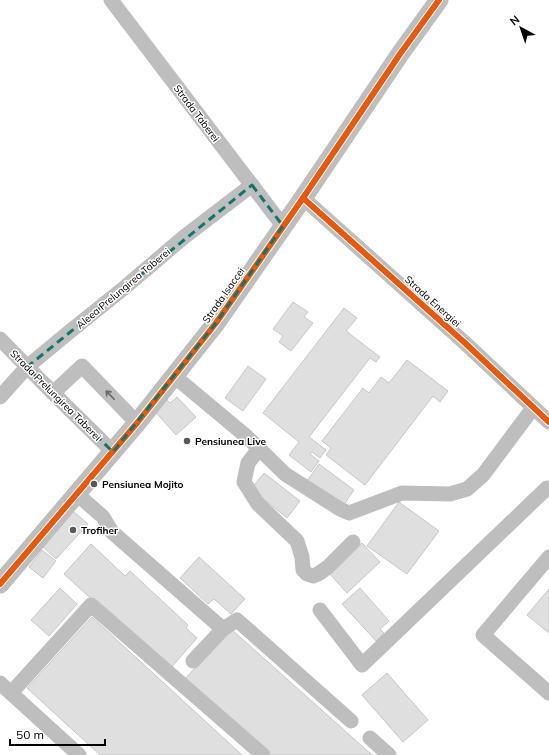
<svg xmlns="http://www.w3.org/2000/svg" width="549" height="755" font-family="Mulish,sans-serif">
  <style>
    .building { fill: #dfdfdf; stroke: #c7c7c7 }
    .lines { fill: none; stroke-linecap: round; stroke-linejoin: round }
    .minor { stroke: #bebebe; stroke-width: 15 }
    .major { stroke: #bebebe; stroke-width: 19 }
    .cycleway-casing { stroke: #fff; stroke-width: 8 }
    .cycleway { stroke: #e8590c; stroke-width: 6 }
    .oneway { stroke: #686868 }
    .marked { fill: none; stroke: #0f766e; stroke-width: 3; stroke-dasharray: 8 5; stroke-linejoin: round }
    .poi-dot { fill: #595959; stroke: #fff; stroke-width: 1.5 }
    .labels { text-anchor: middle; stroke-width: 3; stroke-linejoin: round; paint-order: stroke }
    .street-label { font-size: 10px; fill: #000; stroke: #fff }
    .poi-label { font-size: 10px; font-weight: bold; fill: #000; stroke: #fff; text-anchor: start }
  </style>
  <rect width="100%" height="100%" fill="#fff"/>
  <g class="building">
    <polygon points="293,302 308,312 304,317 313,323 291,351 279,342 283,336 273,329"/>
    <polygon points="344,308 357,318 346,331 380,357 376,362 370,358 309,437 326,450 320,458 312,452 310,454 319,461 311,472 289,455 299,442 263,413"/>
    <polygon points="407,360 448,391 440,402 433,396 365,485 326,455 331,448 322,441 363,388 369,393 381,377 389,383"/>
    <polygon points="248,366 266,379 243,411 225,398"/>
    <polygon points="164,397 170,403 177,397 196,417 176,435 152,408"/>
    <polygon points="319,464 354,490 342,507 307,481"/>
    <polygon points="264,473 300,501 287,518 251,489"/>
    <polygon points="399,502 439,531 407,574 367,546"/>
    <polygon points="73,511 88,524 56,559 42,546"/>
    <polygon points="362,543 380,562 347,593 329,573"/>
    <polygon points="91,544 125,576 130,571 188,625 186,628 197,638 169,670 64,574"/>
    <polygon points="42,550 56,561 43,578 29,567"/>
    <polygon points="199,557 245,599 231,614 214,599 208,604 180,578"/>
    <polygon points="60,588 77,604 49,636 31,620"/>
    <polygon points="360,588 389,621 380,629 384,633 376,641 342,604"/>
    <polygon points="549,589 549,633 527,615"/>
    <polygon points="92,617 242,755 100,755 27,688"/>
    <polygon points="231,629 372,755 270,755 184,680"/>
    <polygon points="387,673 428,720 403,742 362,695"/>
  </g>
  <g class="lines">
    <g class="minor">
      <polyline points="111,0 283,226"/>
      <polyline points="303,198 465,343 549,422"/>
      <polyline points="0,339 53,393 113,452"/>
      <polyline points="174,376 246,436 285,474 340,509 349,513 402,493 450,494 467,489 483,475 533,408"/>
      <polyline points="53,393 82,366 137,423"/>
      <polyline points="0,397 27,367 68,333 124,288 184,237 252,185"/>
      <polyline points="259,449 248,463 244,482 258,504 297,541 302,557 303,570 307,574 313,576 318,574 328,567 353,542"/>
      <polyline points="77,494 103,517 112,532 223,629"/>
      <polyline points="549,557 483,635 549,693"/>
      <polyline points="320,610 362,665 547,488 549,490"/>
      <polyline points="193,661 223,629 237,620 351,721"/>
      <polyline points="0,683 79,755"/>
      <polyline points="11,693 91,605 263,755"/>
      <polyline points="370,738 389,755"/>
    </g>
    <polyline class="major" points="0,584 137,423 216,323 303,198 400,54 439,0"/>
    <defs>
      <g id="cycleway">
        <polyline points="303,198 465,343 549,422"/>
        <polyline points="0,584 137,423 216,323 303,198 400,54 439,0"/>
      </g>
    </defs>
    <use href="#cycleway" class="cycleway-casing"/>
    <use href="#cycleway" class="cycleway"/>
  </g>
  <defs><path id="oneway-shaft" d="M-6 0H5M1.5-3L5.5 0L1.5 3" fill="none" stroke-width="1.6" stroke-linecap="round" stroke-linejoin="round"/></defs>
  <use class="oneway" href="#oneway-shaft" transform="translate(110 395) rotate(-134)"/>
  <path class="marked" d="M252 185 283 226 216 323 113 452 27 367Z"/>
  <g class="poi-dot">
    <circle cx="187" cy="441" r="4"/>
    <circle cx="94" cy="484" r="4"/>
    <circle cx="73" cy="530" r="4"/>
  </g>
  <g class="labels">
    <g class="street-label">
      <text transform="translate(197 113) rotate(53)" y="4">Strada Taberei</text>
      <text transform="translate(123 288) rotate(-40)" y="4">Aleea Prelungirea Taberei</text>
      <text transform="translate(223 295) rotate(-55)" y="4">Strada Isaccei</text>
      <text transform="translate(433 301) rotate(42)" y="4">Strada Energiei</text>
      <text transform="translate(56 395) rotate(45)" y="4">Strada Prelungirea Taberei</text>
    </g>
    <g class="poi-label">
      <text x="195" y="445">Pensiunea Live</text>
      <text x="102" y="488">Pensiunea Mojito</text>
      <text x="81" y="534">Trofiher</text>
    </g>
  </g>
  <g transform="translate(521 28) rotate(320)" stroke="#ffffff" stroke-width="3" paint-order="stroke">
  <path d="M0-3L7 15L0 10L-7 15Z" fill="#000000"/>
  <text y="-6" font-size="11" font-weight="bold" text-anchor="middle" fill="#000000">N</text>
  </g>
  <path d="M10 739v6h95v-6" fill="none" stroke="#000000" stroke-width="2"/>
  <text x="16" y="739" font-size="12" fill="#000000" stroke="#ffffff" stroke-width="3" paint-order="stroke">50 m</text>
</svg>
